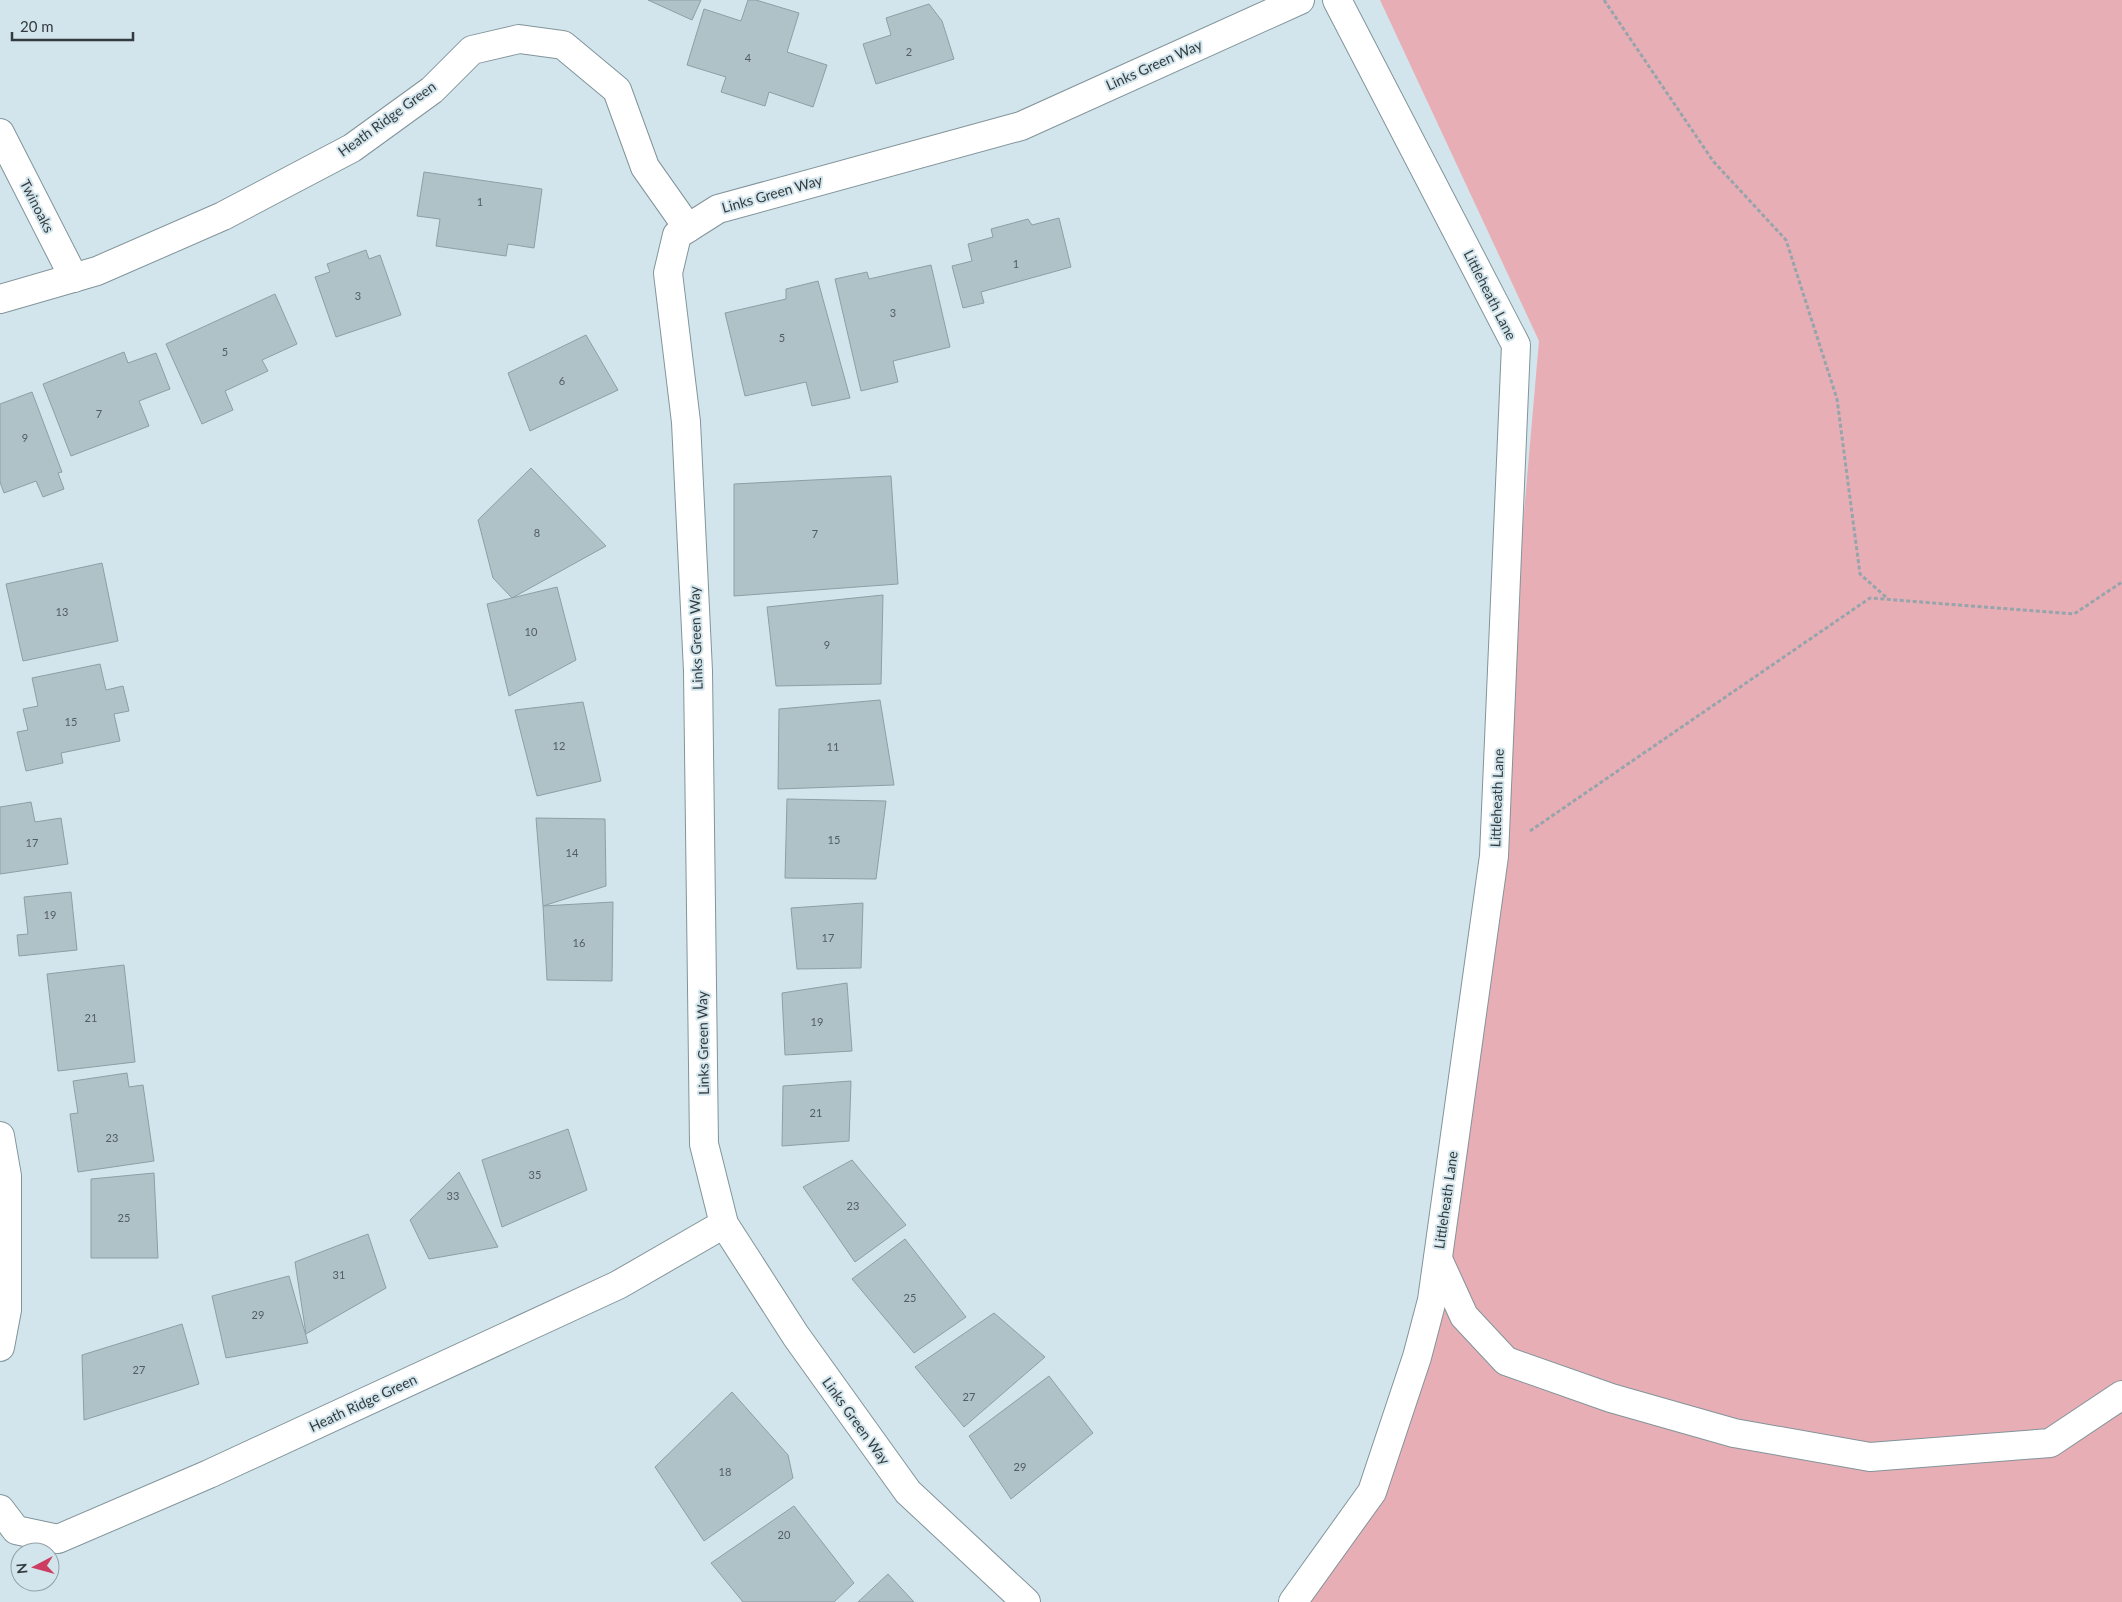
<svg xmlns="http://www.w3.org/2000/svg" width="2122" height="1602" font-family="Lato,sans-serif">
  <style>
    .green { fill: #e8aeb6 }
    .building { fill: #afc2c8; stroke: #8d9fa5 }
    .lines { fill: none; stroke-linecap: round; stroke-linejoin: round }
    .minor-casing { stroke: #82949a; stroke-width: 30 }
    .path { stroke: #96a5ab; stroke-width: 3; stroke-dasharray: 4 2.5; stroke-linecap: butt }
    .minor { stroke: #fff; stroke-width: 28 }
    .labels { text-anchor: middle; stroke-width: 4; stroke-linejoin: round; paint-order: stroke }
    .number-label { font-size: 11px; fill: #525d60 }
    .street-label { font-size: 14px; fill: #333b3e; stroke: #d2e5ec }
  </style>
  <rect width="100%" height="100%" fill="#d2e5ec"/>
  <polygon class="green" points="1380,0 2122,0 2122,1602 1308,1602 1384,1498 1494,856 1539,341"/>
  <g class="building">
    <polygon points="648,0 701,0 692,20"/>
    <polygon points="748,0 756,0 799,13 787,52 827,65 813,107 769,92 765,106 721,92 726,77 687,65 704,9 741,21"/>
    <polygon points="929,4 942,21 954,59 876,84 863,44 891,35 886,18"/>
    <polygon points="424,172 542,189 534,248 508,244 506,256 436,246 440,219 417,216"/>
    <polygon points="1059,218 1071,267 981,292 984,303 963,308 952,266 972,261 968,244 993,237 991,229 1028,219 1032,225"/>
    <polygon points="366,250 369,259 380,255 401,315 336,337 315,277 330,272 327,264"/>
    <polygon points="931,265 950,347 893,361 898,382 861,391 835,279 867,272 869,279"/>
    <polygon points="818,281 850,398 812,406 806,382 745,396 725,313 786,299 786,289"/>
    <polygon points="275,294 297,344 262,360 268,371 225,391 233,410 202,424 166,344"/>
    <polygon points="586,335 618,390 530,431 508,373"/>
    <polygon points="124,352 128,363 156,353 170,389 139,401 149,426 71,456 43,384"/>
    <polygon points="32,392 62,472 58,473 64,489 43,497 36,481 4,493 0,482 0,404"/>
    <polygon points="531,468 606,546 512,598 493,578 478,520"/>
    <polygon points="891,476 898,584 734,596 734,484"/>
    <polygon points="102,563 118,641 23,661 6,584"/>
    <polygon points="557,587 576,660 509,696 487,604"/>
    <polygon points="883,595 881,684 776,686 767,607"/>
    <polygon points="100,664 106,690 123,686 129,711 114,714 120,741 61,753 63,763 26,771 17,732 28,730 23,709 38,706 32,678"/>
    <polygon points="880,700 894,785 778,789 779,709"/>
    <polygon points="583,702 601,781 537,796 515,710"/>
    <polygon points="787,799 886,801 876,879 785,878"/>
    <polygon points="31,802 35,822 61,818 68,864 0,874 0,807"/>
    <polygon points="536,818 605,819 606,886 543,906"/>
    <polygon points="71,892 77,950 19,956 17,935 28,934 24,897"/>
    <polygon points="613,902 612,981 547,980 543,906"/>
    <polygon points="863,903 861,968 797,969 791,908"/>
    <polygon points="124,965 135,1062 58,1071 47,974"/>
    <polygon points="847,983 852,1051 785,1055 782,993"/>
    <polygon points="127,1073 129,1087 143,1085 154,1161 78,1172 70,1114 78,1113 73,1081"/>
    <polygon points="851,1081 849,1141 782,1146 783,1086"/>
    <polygon points="568,1129 587,1190 502,1227 482,1160"/>
    <polygon points="852,1160 906,1225 855,1262 803,1187"/>
    <polygon points="459,1172 498,1247 429,1259 410,1220"/>
    <polygon points="154,1173 158,1258 91,1258 91,1179"/>
    <polygon points="368,1234 386,1288 306,1334 295,1262"/>
    <polygon points="905,1239 966,1317 914,1353 852,1279"/>
    <polygon points="289,1276 308,1343 226,1358 212,1296"/>
    <polygon points="994,1313 1045,1357 964,1427 915,1367"/>
    <polygon points="182,1324 199,1384 84,1420 82,1355"/>
    <polygon points="1049,1376 1093,1433 1011,1499 969,1436"/>
    <polygon points="732,1392 788,1455 793,1478 704,1541 655,1467"/>
    <polygon points="794,1506 854,1583 834,1602 743,1602 711,1563"/>
    <polygon points="888,1574 914,1602 858,1602"/>
  </g>
  <g class="lines">
    <defs>
      <g id="minor">
        <polyline points="0,133 74,278"/>
        <polyline points="0,299 97,271 223,216 352,148 432,90 472,50 519,39 563,45 617,90 645,167 688,228"/>
        <polyline points="0,1136 7,1176 7,1310 0,1347"/>
        <polyline points="1438,1259 1464,1316 1506,1361 1611,1398 1734,1433 1870,1457 2050,1443 2122,1395"/>
        <polyline points="0,1509 16,1530 58,1539 209,1474 618,1285 724,1224"/>
        <polyline points="1026,1602 908,1492 796,1336 724,1224 704,1144 698,671 686,422 668,273 677,235 718,209 1021,126 1300,0"/>
        <polyline points="1293,1602 1372,1492 1417,1357 1432,1300 1494,856 1516,345 1337,0"/>
      </g>
    </defs>
    <use href="#minor" class="minor-casing"/>
    <g class="path">
      <polyline points="1604,0 1713,161 1786,240 1837,399 1860,574 1887,598"/>
      <polyline points="1530,831 1870,598 2074,614 2122,582"/>
    </g>
    <use href="#minor" class="minor"/>
  </g>
  <g class="labels">
    <g class="number-label">
      <text x="909" y="56">2</text>
      <text x="748" y="62">4</text>
      <text x="480" y="206">1</text>
      <text x="1016" y="268">1</text>
      <text x="358" y="300">3</text>
      <text x="893" y="317">3</text>
      <text x="782" y="342">5</text>
      <text x="225" y="356">5</text>
      <text x="562" y="385">6</text>
      <text x="99" y="418">7</text>
      <text x="25" y="442">9</text>
      <text x="537" y="537">8</text>
      <text x="815" y="538">7</text>
      <text x="62" y="616">13</text>
      <text x="531" y="636">10</text>
      <text x="827" y="649">9</text>
      <text x="71" y="726">15</text>
      <text x="559" y="750">12</text>
      <text x="833" y="751">11</text>
      <text x="834" y="844">15</text>
      <text x="32" y="847">17</text>
      <text x="572" y="857">14</text>
      <text x="50" y="919">19</text>
      <text x="828" y="942">17</text>
      <text x="579" y="947">16</text>
      <text x="91" y="1022">21</text>
      <text x="817" y="1026">19</text>
      <text x="816" y="1117">21</text>
      <text x="112" y="1142">23</text>
      <text x="535" y="1179">35</text>
      <text x="453" y="1200">33</text>
      <text x="853" y="1210">23</text>
      <text x="124" y="1222">25</text>
      <text x="339" y="1279">31</text>
      <text x="910" y="1302">25</text>
      <text x="258" y="1319">29</text>
      <text x="139" y="1374">27</text>
      <text x="969" y="1401">27</text>
      <text x="1020" y="1471">29</text>
      <text x="725" y="1476">18</text>
      <text x="784" y="1539">20</text>
    </g>
    <g class="street-label">
      <text transform="translate(1154 65) rotate(-24)" y="5">Links Green Way</text>
      <text transform="translate(387 119) rotate(-36)" y="5">Heath Ridge Green</text>
      <text transform="translate(772 194) rotate(-16)" y="5">Links Green Way</text>
      <text transform="translate(37 206) rotate(63)" y="5">Twinoaks</text>
      <text transform="translate(1490 295) rotate(63)" y="5">Littleheath Lane</text>
      <text transform="translate(696 638) rotate(-92)" y="5">Links Green Way</text>
      <text transform="translate(1497 798) rotate(-88)" y="5">Littleheath Lane</text>
      <text transform="translate(703 1043) rotate(-91)" y="5">Links Green Way</text>
      <text transform="translate(1446 1200) rotate(-82)" y="5">Littleheath Lane</text>
      <text transform="translate(363 1403) rotate(-25)" y="5">Heath Ridge Green</text>
      <text transform="translate(856 1421) rotate(54)" y="5">Links Green Way</text>
    </g>
  </g>
  <g transform="translate(35 1567) rotate(264)"><circle r="24" fill="#d2e5ec" stroke="#92a1a6"/>
  <path d="M0-4L9 19L0 12L-9 19Z" fill="#cc3d61"/>
  <text y="-8" font-size="14" font-weight="bold" text-anchor="middle" fill="#333b3e">N</text>
  </g>
  <path d="M12 32v8h121v-8" fill="none" stroke="#333b3e" stroke-width="2.5"/>
  <text x="20" y="32" font-size="15" fill="#333b3e" stroke="#d2e5ec" stroke-width="4" paint-order="stroke">20 m</text>
</svg>
